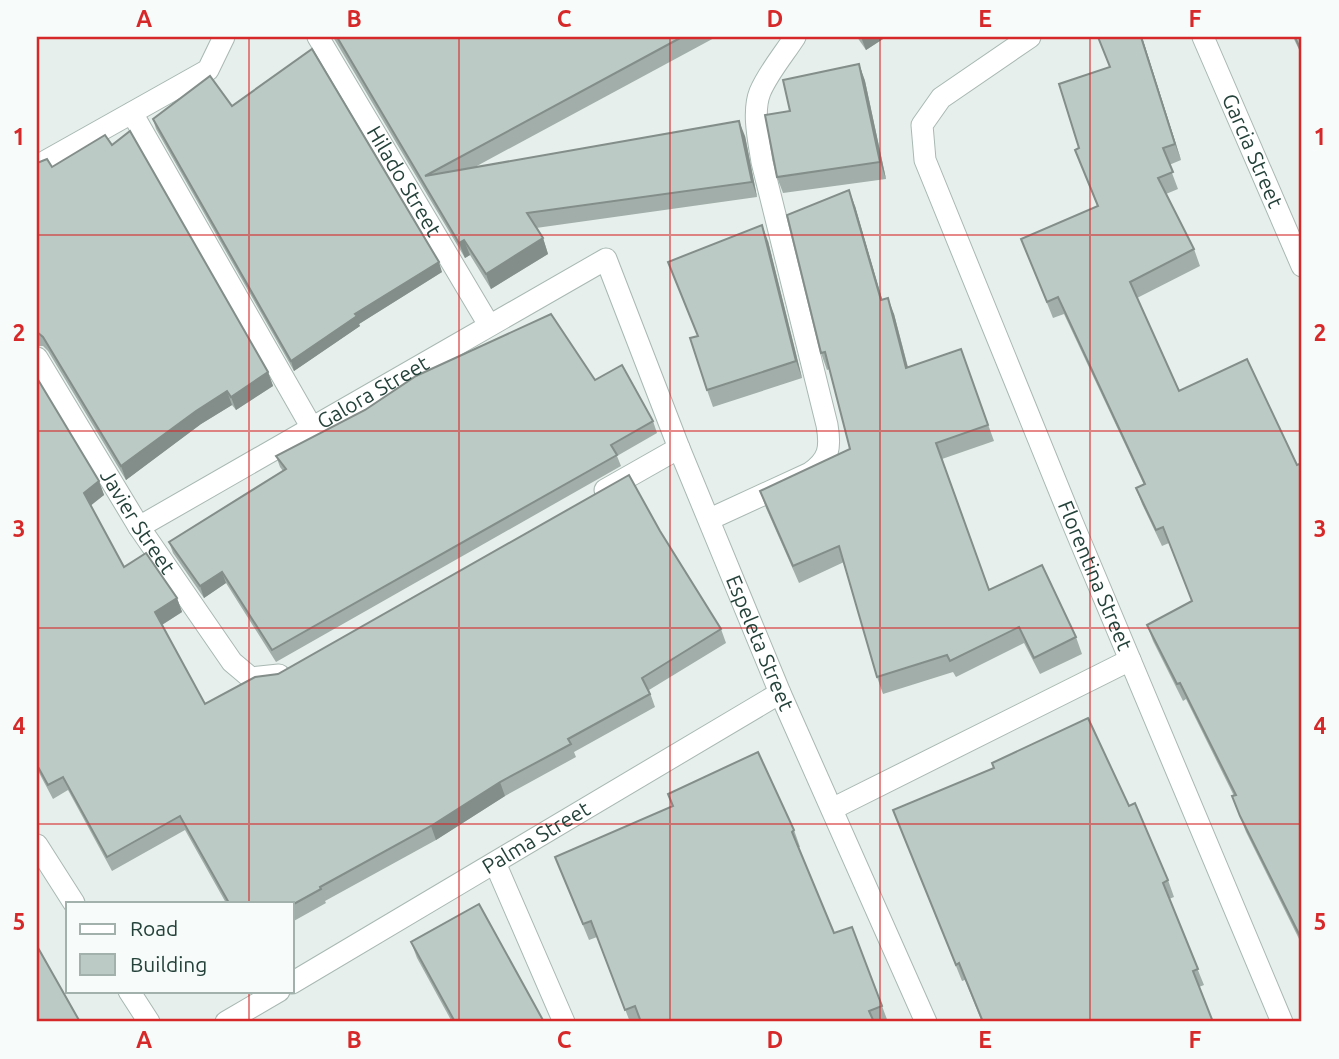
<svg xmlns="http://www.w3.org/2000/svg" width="1339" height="1059" font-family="Ubuntu,sans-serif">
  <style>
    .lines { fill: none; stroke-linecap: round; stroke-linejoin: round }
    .minor-casing { stroke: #a8b8b2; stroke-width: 23 }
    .minor { stroke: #fff; stroke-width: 21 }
    .wall { fill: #a1aea9 }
    .shaded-wall { fill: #838d89 }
    .building { fill: #bbcac4; stroke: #838d89; stroke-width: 2 }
    .grid { fill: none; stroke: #d62828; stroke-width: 2; stroke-opacity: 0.55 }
    .labels { text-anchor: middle; stroke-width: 6; stroke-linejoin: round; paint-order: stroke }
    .street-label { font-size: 21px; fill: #24423a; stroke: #f7fbf9 }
    .neatline { fill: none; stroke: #d62828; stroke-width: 2.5 }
    .grid-label { font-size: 23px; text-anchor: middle; font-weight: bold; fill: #d62828 }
  </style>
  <rect width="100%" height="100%" fill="#e6efeb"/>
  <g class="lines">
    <defs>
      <g id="minor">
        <path id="s1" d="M318 37 489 325"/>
        <path id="s2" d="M1030 37 941 98 922 125 925 160 1073 524 1282 1022"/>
        <path id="s3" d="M1203 37 1302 266"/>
        <polyline points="132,113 312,428"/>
        <polyline points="37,166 208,70 224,37"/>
        <path id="s4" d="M37 358 139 527 232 662 251 678 279 675"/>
        <polyline points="605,490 679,448"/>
        <path d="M710 519 810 473C829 460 831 448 827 425L762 162C759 142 752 112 760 92 768 73 784 54 795 37"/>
        <path id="s5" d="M139 527 606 259 679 448 780 693 926 1022"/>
        <polyline points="832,809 1130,660"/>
        <polyline points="37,845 74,903"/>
        <polyline points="495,863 564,1022"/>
        <path id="s6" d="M292 983 780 693"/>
        <polyline points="129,991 149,1022"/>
        <polyline points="226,1022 279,991"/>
      </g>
    </defs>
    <use href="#minor" class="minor-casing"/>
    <use href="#minor" class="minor"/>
  </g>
  <g class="wall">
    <polygon points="333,37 716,37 475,167 745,136 757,197 536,228 543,238 548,254 491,289 470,255 465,258"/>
    <polygon points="857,37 886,37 866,50"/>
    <polygon points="1142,37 1181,160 1169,165 1178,189 1166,194 1194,249 1200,266 1137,298 1179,391 1297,465 1302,463 1302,945 1246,832 1232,796 1234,796 1186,699 1183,701 1153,641 1147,625 1192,601 1169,543 1162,546 1142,504 1136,488 1144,485 1064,314 1053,318 1021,239 1098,207 1075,150 1079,148"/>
    <polygon points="1293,37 1302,37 1302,56"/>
    <polygon points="859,64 865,81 886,179 783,193 777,177 790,111"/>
    <polygon points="232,106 442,272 359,324 360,326 294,371 156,129 153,119"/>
    <polygon points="112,145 268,372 273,386 236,410 232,405 201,424 126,480 48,351 43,346 37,346 37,163 52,167"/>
    <polygon points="855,206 882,299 894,314 908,367 961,349 994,441 942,459 989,590 1076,637 1082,654 1040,674 1024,643 956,677 953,672 883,694 877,677 844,562 799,583 766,508 760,491 850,449 830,369 827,370 821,353"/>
    <polygon points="768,241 802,378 713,407 707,390 698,336 668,262"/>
    <polygon points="37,378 99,481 104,495 90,505 124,567 177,598 182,612 162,625 205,704 278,674 660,531 721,629 726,643 649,690 655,707 574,752 576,757 505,796 436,840 325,901 326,903 292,922 292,903 226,903 185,830 112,871 68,790 53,799 37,769"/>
    <polygon points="595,380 653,421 657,433 617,456 621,466 276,662 226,583 204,598 173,553 169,542 283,471 280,467 276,456"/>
    <polygon points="668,794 794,830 800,847 798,847 834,933 882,1006 888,1022 630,1022 597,937 589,940 555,857 672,807"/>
    <polygon points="1129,806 1168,880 1174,897 1169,899 1204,985 1199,987 1213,1022 982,1022 965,980 962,981 893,810"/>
    <polygon points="411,942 544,1022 452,1022 417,958"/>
  </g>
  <g class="shaded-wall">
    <polygon points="861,37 886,37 866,50"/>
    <polygon points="1141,37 1142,37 1181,160 1175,144"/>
    <polygon points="859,64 865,81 886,179 880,162"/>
    <polygon points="739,121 745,136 757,197 752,182"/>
    <polygon points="849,190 855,206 887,316 881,300"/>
    <polygon points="762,225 768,241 802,378 796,361"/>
    <polygon points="543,238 548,254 491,289 486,274"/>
    <polygon points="464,240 470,255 465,258 459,243"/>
    <polygon points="439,262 442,272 359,324 360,326 294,371 291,361 355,314"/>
    <polygon points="888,298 894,314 912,384 906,368"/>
    <polygon points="268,372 273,386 236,410 231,397"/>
    <polygon points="227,391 232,405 201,424 126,480 121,466 196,411"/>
    <polygon points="99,481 104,495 89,507 84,493"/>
    <polygon points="222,572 226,583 204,598 200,586"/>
    <polygon points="177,598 182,612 160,626 155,612"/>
    <polygon points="500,782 505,796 436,840 431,826"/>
  </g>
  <g class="building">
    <polygon points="337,37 682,37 425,176 739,121 752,182 527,213 543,238 486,274 464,240 459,243"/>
    <polygon points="1098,37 1141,37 1175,144 1163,148 1173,172 1158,178 1194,249 1130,282 1179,391 1247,359 1297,465 1302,463 1302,940 1240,816 1232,796 1236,795 1180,683 1177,684 1147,625 1192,601 1163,527 1156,530 1136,488 1145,484 1058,297 1047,302 1021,239 1098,206 1075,150 1079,148 1059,84 1110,67"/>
    <polygon points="1295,37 1302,37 1302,53"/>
    <polygon points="312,49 439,262 355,314 357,316 291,361 153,119 210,76 232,106"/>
    <polygon points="859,64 880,162 777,177 765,115 790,111 783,80"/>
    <polygon points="130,131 268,372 231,397 227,391 196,411 121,466 43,337 37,332 37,163 47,159 52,167 105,135 112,145"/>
    <polygon points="849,190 881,300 888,298 906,368 961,349 988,425 936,443 989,590 1042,565 1076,637 1034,658 1019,627 950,661 947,655 877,677 839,546 793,566 760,491 850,449 825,352 821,353 787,215"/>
    <polygon points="762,225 796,361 707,390 690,338 698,336 668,262"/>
    <polygon points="551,314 595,380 622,365 653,421 611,445 617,455 272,650 222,572 200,586 169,542 286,469 276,456 365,410 416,376"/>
    <polygon points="37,378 99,481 84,493 124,567 146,553 177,598 155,612 205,704 255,677 278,674 629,475 660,531 721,629 642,678 650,694 568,739 571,744 500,782 431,826 320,887 321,889 292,905 292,903 229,903 180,816 107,857 63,777 48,785 37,765"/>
    <polygon points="1088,718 1129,806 1135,803 1168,880 1163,883 1198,969 1193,971 1213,1022 983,1022 959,963 956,965 893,810 994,768 992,763"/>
    <polygon points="758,752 794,830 792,832 834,933 852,927 882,1006 869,1011 874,1022 641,1022 635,1006 625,1010 591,921 583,924 555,857 673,806 668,794"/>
    <polygon points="479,904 544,1022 455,1022 411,942"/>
    <polygon points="37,946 80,1022 37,1022"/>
  </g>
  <path class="grid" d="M249 37V903M459 37V1022M670 37V1022M880 37V1022M1090 37V1022M37 235H1302M37 431H1302M37 628H1302M37 824H1302M249 991V1022"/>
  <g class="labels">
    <g class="street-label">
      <text dy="7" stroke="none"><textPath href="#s3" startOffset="124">Garcia Street</textPath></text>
      <text dy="7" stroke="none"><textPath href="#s1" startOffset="168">Hilado Street</textPath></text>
      <text dy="7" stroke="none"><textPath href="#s5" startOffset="270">Galora Street</textPath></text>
      <text dy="7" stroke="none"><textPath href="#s4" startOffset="192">Javier Street</textPath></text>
      <text dy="7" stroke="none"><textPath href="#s2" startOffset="625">Florentina Street</textPath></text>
      <text dy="7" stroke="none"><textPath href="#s5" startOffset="952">Espeleta Street</textPath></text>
      <text dy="7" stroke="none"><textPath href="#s6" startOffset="284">Palma Street</textPath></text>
    </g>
  </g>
  <rect width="1339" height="1059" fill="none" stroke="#f7fbf9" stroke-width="77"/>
  <rect x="66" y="902" width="228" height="91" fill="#f7fbf9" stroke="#a3b1ad" stroke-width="2"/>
  <rect x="80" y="924" width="35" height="10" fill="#ffffff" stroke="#a3b1ad" stroke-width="2"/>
  <text x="130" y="936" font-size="21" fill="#24423a">Road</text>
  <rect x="80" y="954" width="35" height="21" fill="#bbcac4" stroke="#a3b1ad" stroke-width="2"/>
  <text x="130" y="972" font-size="21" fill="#24423a">Building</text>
  <rect x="38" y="38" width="1262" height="982" class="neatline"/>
  <g class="grid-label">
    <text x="144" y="27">A</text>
    <text x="354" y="27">B</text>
    <text x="564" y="27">C</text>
    <text x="775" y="27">D</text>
    <text x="985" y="27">E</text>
    <text x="1195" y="27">F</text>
    <text x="19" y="145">1</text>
    <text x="1320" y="145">1</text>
    <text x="19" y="341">2</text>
    <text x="1320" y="341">2</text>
    <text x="19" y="537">3</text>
    <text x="1320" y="537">3</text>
    <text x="19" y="734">4</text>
    <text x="1320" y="734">4</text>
    <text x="19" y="930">5</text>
    <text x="1320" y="930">5</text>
    <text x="144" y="1048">A</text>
    <text x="354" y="1048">B</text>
    <text x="564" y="1048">C</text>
    <text x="775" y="1048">D</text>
    <text x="985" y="1048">E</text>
    <text x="1195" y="1048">F</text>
  </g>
</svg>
